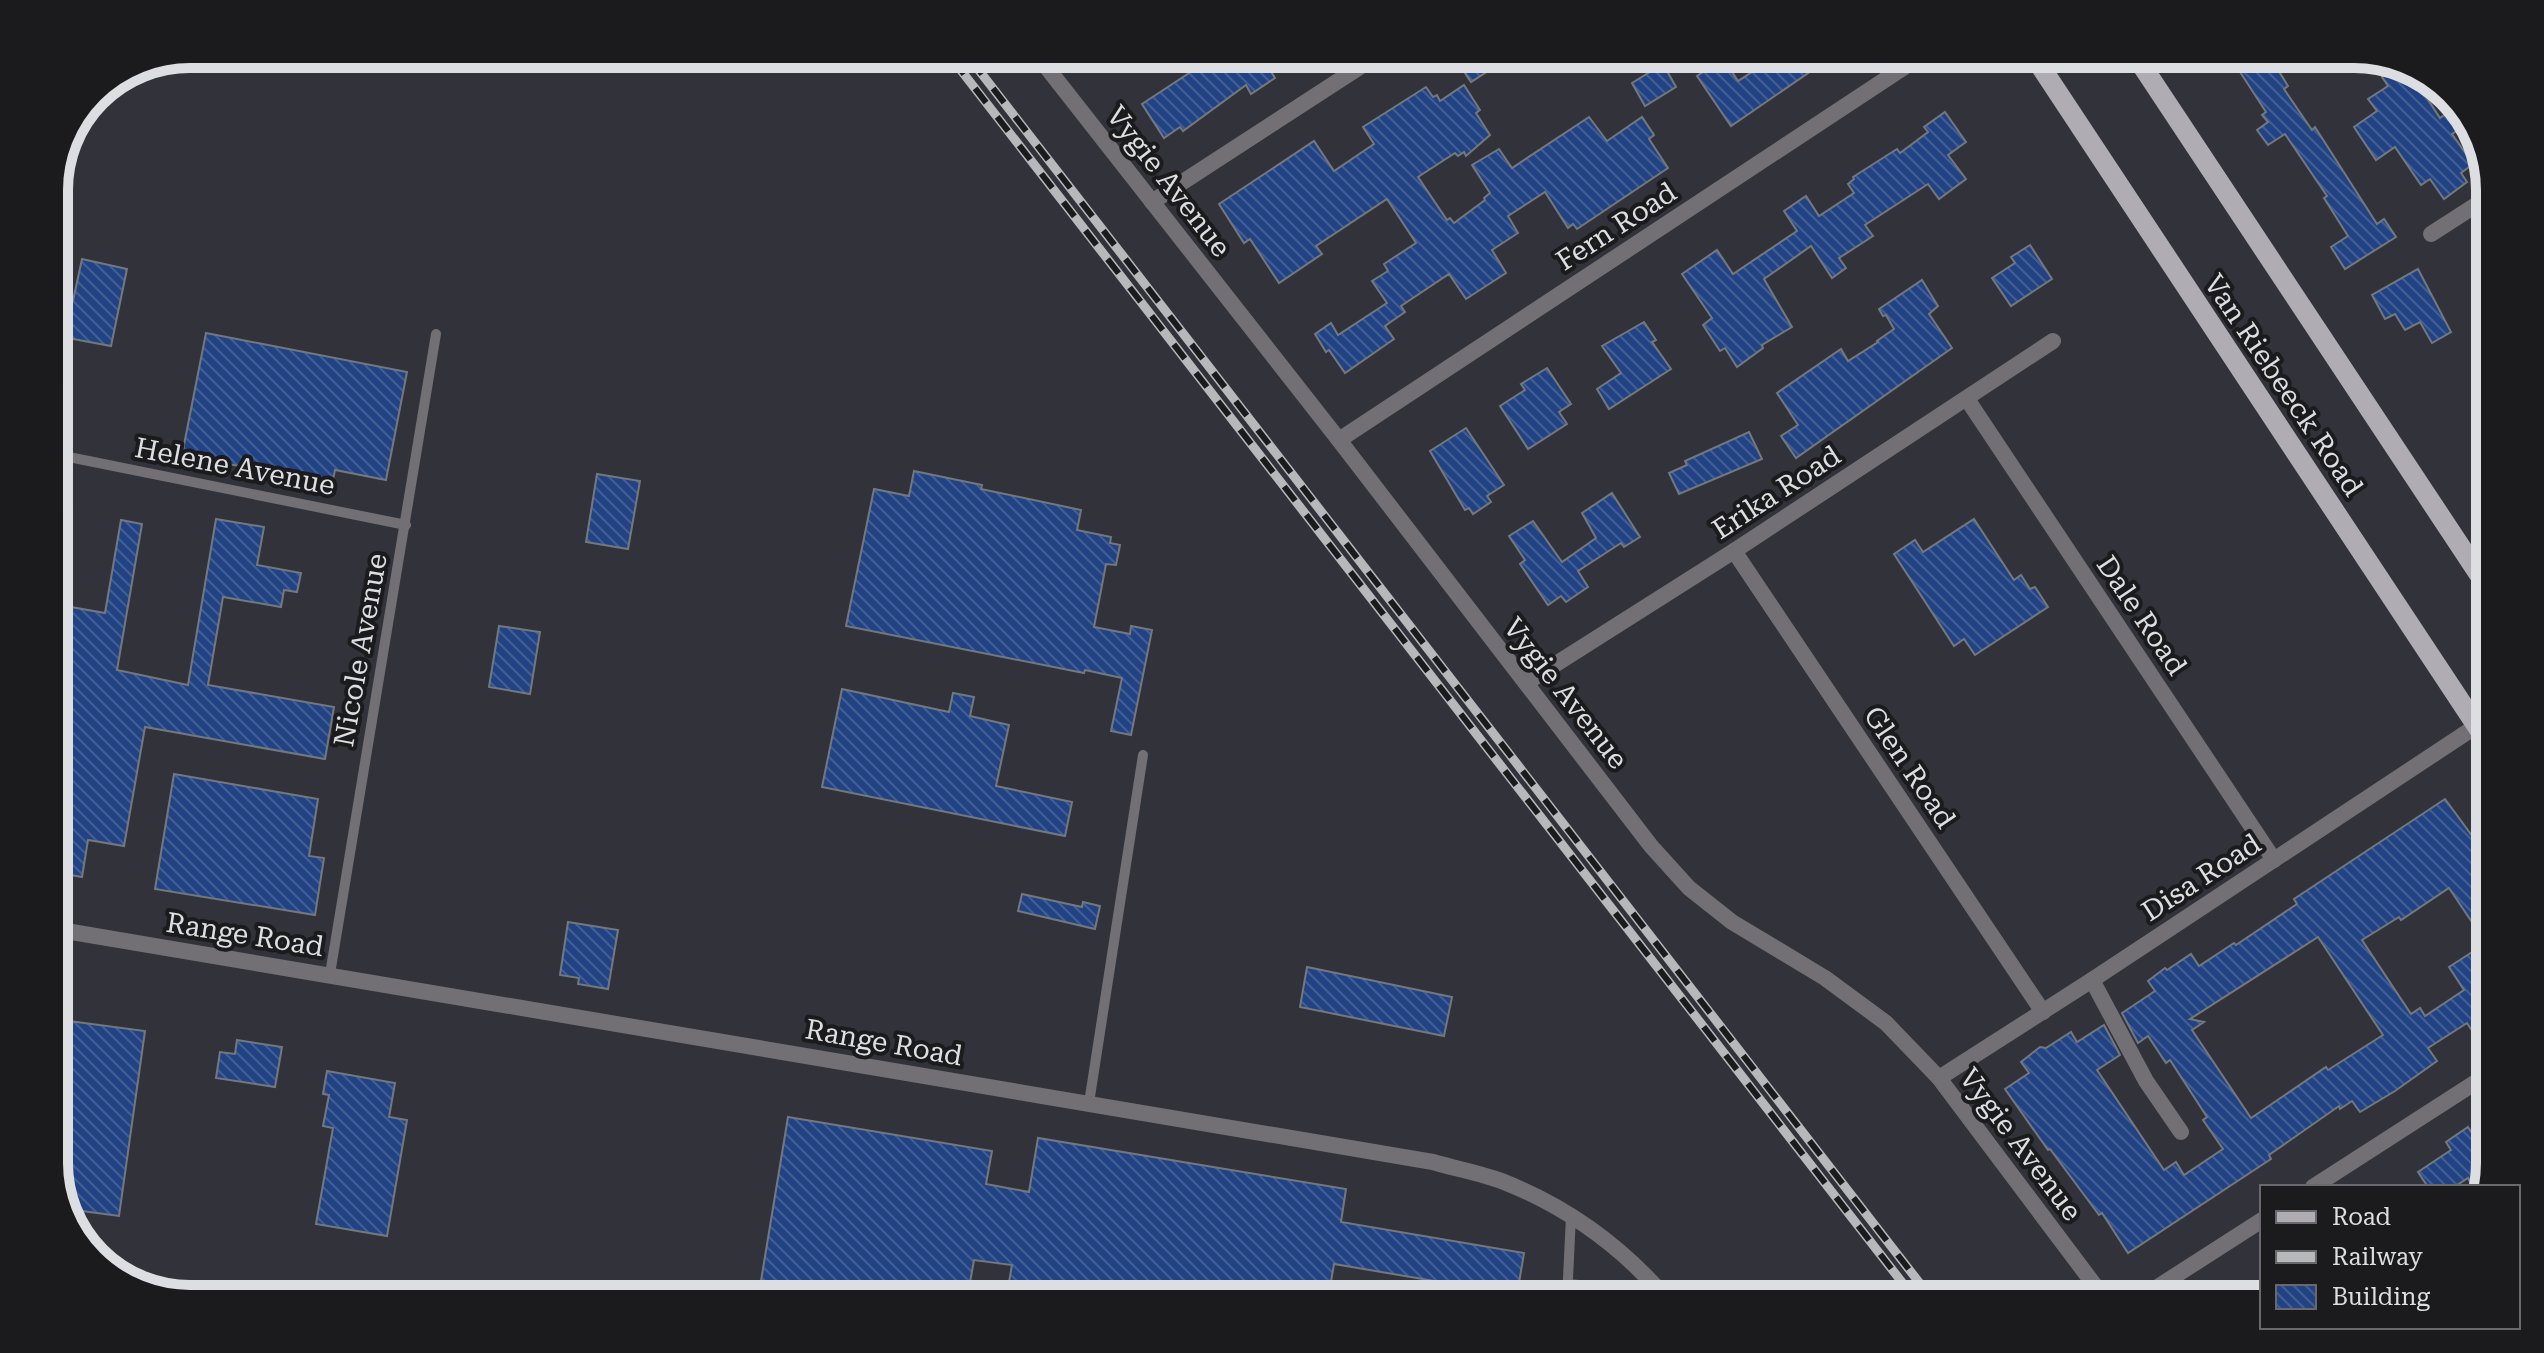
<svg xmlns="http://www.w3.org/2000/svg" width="2544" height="1353" font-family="'Roboto Serif',serif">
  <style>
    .building { fill: url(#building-back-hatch); stroke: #73787f; stroke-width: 2; fill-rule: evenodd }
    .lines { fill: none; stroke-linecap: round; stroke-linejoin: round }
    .service { stroke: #727074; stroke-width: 10 }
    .minor { stroke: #727074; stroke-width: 16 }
    .primary { stroke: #afacb3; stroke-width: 20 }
    .rail-casing { stroke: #b7b8bc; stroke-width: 9 }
    .rail { stroke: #1b1b1e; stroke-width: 6; stroke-dasharray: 18; stroke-linecap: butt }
    .labels { text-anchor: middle; stroke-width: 8; stroke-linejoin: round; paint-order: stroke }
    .street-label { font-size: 28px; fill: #dddee2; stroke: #1b1b1e }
    .rim { fill: none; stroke: #dddee2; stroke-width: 10 }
  </style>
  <defs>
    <pattern id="building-back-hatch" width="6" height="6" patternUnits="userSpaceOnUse" patternTransform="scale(2)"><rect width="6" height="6" fill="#224383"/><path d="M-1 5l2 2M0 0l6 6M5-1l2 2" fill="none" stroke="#425e94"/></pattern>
  </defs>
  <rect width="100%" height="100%" fill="#32333a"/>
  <g class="building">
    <polygon points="2268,54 2288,86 2284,89 2312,130 2315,127 2377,224 2384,219 2396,237 2345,269 2331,247 2348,236 2324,198 2327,196 2285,134 2268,145 2257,130 2268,122 2262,115 2266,112 2229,55"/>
    <polygon points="1833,56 1731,126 1697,76 1723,58 1738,81 1775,57"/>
    <polygon points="1455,58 1508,58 1471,82"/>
    <polygon points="1263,59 1275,78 1251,94 1246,85 1183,131 1180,127 1164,138 1142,104 1209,60"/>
    <polygon points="2375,59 2406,66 2440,118 2447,113 2458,130 2452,134 2473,164 2461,173 2467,182 2444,199 2430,179 2421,185 2395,147 2376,160 2354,127 2377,111 2368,99 2388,86 2382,77 2385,74"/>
    <polygon points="1663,64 1676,87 1645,106 1632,83"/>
    <polygon points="1464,85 1480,110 1476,113 1490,135 1466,156 1464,152 1458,156 1455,153 1418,177 1447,220 1450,218 1454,223 1485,200 1484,198 1490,193 1472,165 1499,149 1512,168 1589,117 1607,141 1642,117 1654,135 1649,139 1668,168 1577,229 1573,224 1568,228 1545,192 1508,216 1518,233 1492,250 1506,273 1466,299 1449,274 1401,306 1405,312 1385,326 1394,339 1345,373 1329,350 1326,352 1315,334 1331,323 1338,335 1387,303 1372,281 1388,271 1384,264 1416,243 1387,199 1316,246 1322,254 1279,283 1250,239 1244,243 1219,204 1314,141 1334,171 1374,144 1363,127 1426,87 1433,97 1437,95 1440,101"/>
    <polygon points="1945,112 1966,142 1948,155 1966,179 1939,199 1928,184 1865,225 1873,236 1839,258 1846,268 1832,278 1811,246 1764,279 1792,327 1762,345 1763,348 1737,367 1725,348 1720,351 1703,325 1712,318 1682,274 1717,250 1733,274 1797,231 1784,211 1806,196 1819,216 1854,193 1848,184 1854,179 1853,177 1897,149 1900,153 1928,132 1924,127"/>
    <polygon points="2030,245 2052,279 2011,306 1992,278 2015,263 2011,257"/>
    <polygon points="82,259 127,269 111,346 57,336 64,300 73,301"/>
    <polygon points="2418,269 2451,332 2432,343 2420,322 2405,330 2395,314 2385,319 2372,295"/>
    <polygon points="1922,280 1938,306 1929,314 1952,348 1796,458 1781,436 1798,425 1777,393 1841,349 1848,361 1878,342 1877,341 1894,329 1886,315 1883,316 1879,309"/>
    <polygon points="1644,322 1656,340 1652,342 1671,369 1609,409 1597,389 1621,373 1602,346"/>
    <polygon points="206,333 407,372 386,480 335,470 332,484 182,455"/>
    <polygon points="1547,368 1571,404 1559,412 1567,424 1528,449 1500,406 1525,390 1521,384"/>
    <polygon points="1466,428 1504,485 1487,496 1491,502 1473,514 1469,508 1465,510 1430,451"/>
    <polygon points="1749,432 1762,459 1679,494 1669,473 1687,465 1685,461"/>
    <polygon points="914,471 982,485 981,489 1081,510 1077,530 1111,537 1110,543 1120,545 1116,565 1106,564 1094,627 1130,634 1131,626 1152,630 1131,735 1111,731 1122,678 1085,670 1084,673 846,626 874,489 909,496"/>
    <polygon points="597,474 640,481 628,549 586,542"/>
    <polygon points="1612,493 1640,537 1624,547 1621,543 1578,571 1588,587 1566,602 1561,596 1548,605 1520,564 1525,560 1509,536 1533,521 1562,562 1596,538 1582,513"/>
    <polygon points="216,519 264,527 257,565 301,573 297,592 284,590 281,607 223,597 208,685 334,707 325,759 145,727 124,846 88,840 82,877 54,872 54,604 105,613 121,520 142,524 117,670 188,685"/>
    <polygon points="1974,519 2014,580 2021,575 2030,589 2035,587 2048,607 1975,655 1964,639 1954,646 1894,554 1915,540 1923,552"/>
    <polygon points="499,626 540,632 530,694 489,687"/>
    <polygon points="842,689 949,712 953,693 974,697 970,716 1009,725 996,786 1072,802 1065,836 822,787"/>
    <polygon points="174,774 318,799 309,856 324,858 315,915 155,889"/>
    <path d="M2445 799 2481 848 2478 850 2490 868V1016L2471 1029 2467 1023 2428 1048 2437 1061 2395 1091 2360 1112 2352 1101 2340 1109 2339 1106 2269 1155 2271 1159 2128 1253 2102 1213 2099 1215 2050 1149 2048 1150 2005 1089 2029 1073 2021 1062 2040 1047 2046 1048 2071 1032 2077 1042 2104 1025 2120 1055 2097 1070 2164 1170 2176 1162 2184 1175 2223 1149 2203 1120 2207 1117 2170 1060 2166 1063 2148 1036 2138 1043 2122 1013 2155 991 2148 981 2165 968 2167 970 2191 954 2199 966 2234 943 2236 945 2297 904 2294 899ZM2449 888 2486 943 2449 967 2464 990 2425 1016 2420 1008 2411 1014 2362 940 2399 917 2401 920ZM2318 937 2383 1035 2328 1070 2326 1067 2251 1118 2192 1030 2204 1022 2190 1019Z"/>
    <polygon points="1022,894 1082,907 1083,902 1100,906 1095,929 1018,911"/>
    <polygon points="568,922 618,930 608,989 578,984 579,978 560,975"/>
    <polygon points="1307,967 1452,997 1444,1036 1300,1007"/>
    <polygon points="54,1019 145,1031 119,1216 67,1209 54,1173"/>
    <polygon points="237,1040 282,1047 275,1087 216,1078 220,1052 235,1054"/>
    <polygon points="327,1071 395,1083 389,1117 407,1120 387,1236 316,1224 333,1128 323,1126 329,1095 323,1094"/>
    <polygon points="788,1117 992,1151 986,1184 1029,1192 1038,1138 1346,1189 1341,1222 1524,1253 1517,1295 1513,1294 1512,1299 1468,1299 1470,1287 1334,1264 1328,1299 1006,1299 1012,1265 974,1260 967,1299 758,1299"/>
    <polygon points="2468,1127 2490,1161 2484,1187 2473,1187 2468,1178 2454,1187 2428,1187 2418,1172 2451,1150 2446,1142"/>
  </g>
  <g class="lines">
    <g class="service">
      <polyline points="54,454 406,525"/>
      <polyline points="330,974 436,334"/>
      <polyline points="1089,1103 1143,755"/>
      <polyline points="1568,1284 1611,1288"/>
      <polyline points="1567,1299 1571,1216"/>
    </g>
    <g class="minor">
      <polyline points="1041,60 1339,440 1651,846 1689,888 1732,922 1825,978 1886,1023 1939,1078 2105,1299"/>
      <polyline points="1152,202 1372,59"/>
      <polyline points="2431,234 2490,196"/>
      <polyline points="1967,399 2274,860"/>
      <polyline points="1339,440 1921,56"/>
      <polyline points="1734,551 2043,1012"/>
      <polyline points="1526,683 1734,551 2053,341"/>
      <path d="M54 929 1433 1162C1456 1169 1481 1173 1504 1182 1567 1207 1623 1248 1667 1299"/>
      <polyline points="2092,980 2146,1081 2181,1132"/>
      <polyline points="1939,1078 2092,980 2490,717"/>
      <polyline points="2313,1187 2490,1073"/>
      <polyline points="2139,1299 2262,1220"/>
    </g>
    <g class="primary">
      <polyline points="2033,55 2490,746"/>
      <polyline points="2135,55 2490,591"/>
    </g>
    <defs>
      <g id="rail">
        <polyline points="953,60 1915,1299"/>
        <polyline points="971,60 1932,1299"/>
      </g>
    </defs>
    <use href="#rail" class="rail-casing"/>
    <use href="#rail" class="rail"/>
  </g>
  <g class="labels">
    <g class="street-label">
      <text transform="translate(1169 181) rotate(52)" y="10">Vygie Avenue</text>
      <text transform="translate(1616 226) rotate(-33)" y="10">Fern Road</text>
      <text transform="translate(2284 385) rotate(56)" y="10">Van Riebeeck Road</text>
      <text transform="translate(235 466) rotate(11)" y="10">Helene Avenue</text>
      <text transform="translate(1776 492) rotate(-33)" y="10">Erika Road</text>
      <text transform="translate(2142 615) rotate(56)" y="10">Dale Road</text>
      <text transform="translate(360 650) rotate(-80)" y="10">Nicole Avenue</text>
      <text transform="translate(1566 693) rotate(52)" y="10">Vygie Avenue</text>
      <text transform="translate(1910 767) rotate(56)" y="10">Glen Road</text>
      <text transform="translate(2201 877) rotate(-33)" y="10">Disa Road</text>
      <text transform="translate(245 934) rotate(9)" y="10">Range Road</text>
      <text transform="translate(884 1042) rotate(10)" y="10">Range Road</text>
      <text transform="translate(2021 1144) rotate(53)" y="10">Vygie Avenue</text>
    </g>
  </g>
  <path d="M0 0H2544V1353H0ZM190 68H2354A122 122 0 0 1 2476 190V1163A122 122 0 0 1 2354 1285H190A122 122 0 0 1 68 1163V190A122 122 0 0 1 190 68Z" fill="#1b1b1e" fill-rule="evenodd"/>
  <path class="rim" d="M190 68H2354A122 122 0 0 1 2476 190V1163A122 122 0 0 1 2354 1285H190A122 122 0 0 1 68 1163V190A122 122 0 0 1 190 68Z"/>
  <rect x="2260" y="1185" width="260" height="144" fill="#1b1b1e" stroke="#69696c" stroke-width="2"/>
  <rect x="2276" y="1211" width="40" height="12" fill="#afacb3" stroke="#69696c" stroke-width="2"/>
  <text x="2332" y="1225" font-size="24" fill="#dddee2">Road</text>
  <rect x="2276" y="1251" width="40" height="12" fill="#b7b8bc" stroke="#69696c" stroke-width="2"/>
  <text x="2332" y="1265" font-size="24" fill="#dddee2">Railway</text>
  <rect x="2276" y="1285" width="40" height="24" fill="url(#building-back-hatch)" stroke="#69696c" stroke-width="2"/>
  <text x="2332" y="1305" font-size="24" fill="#dddee2">Building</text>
</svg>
